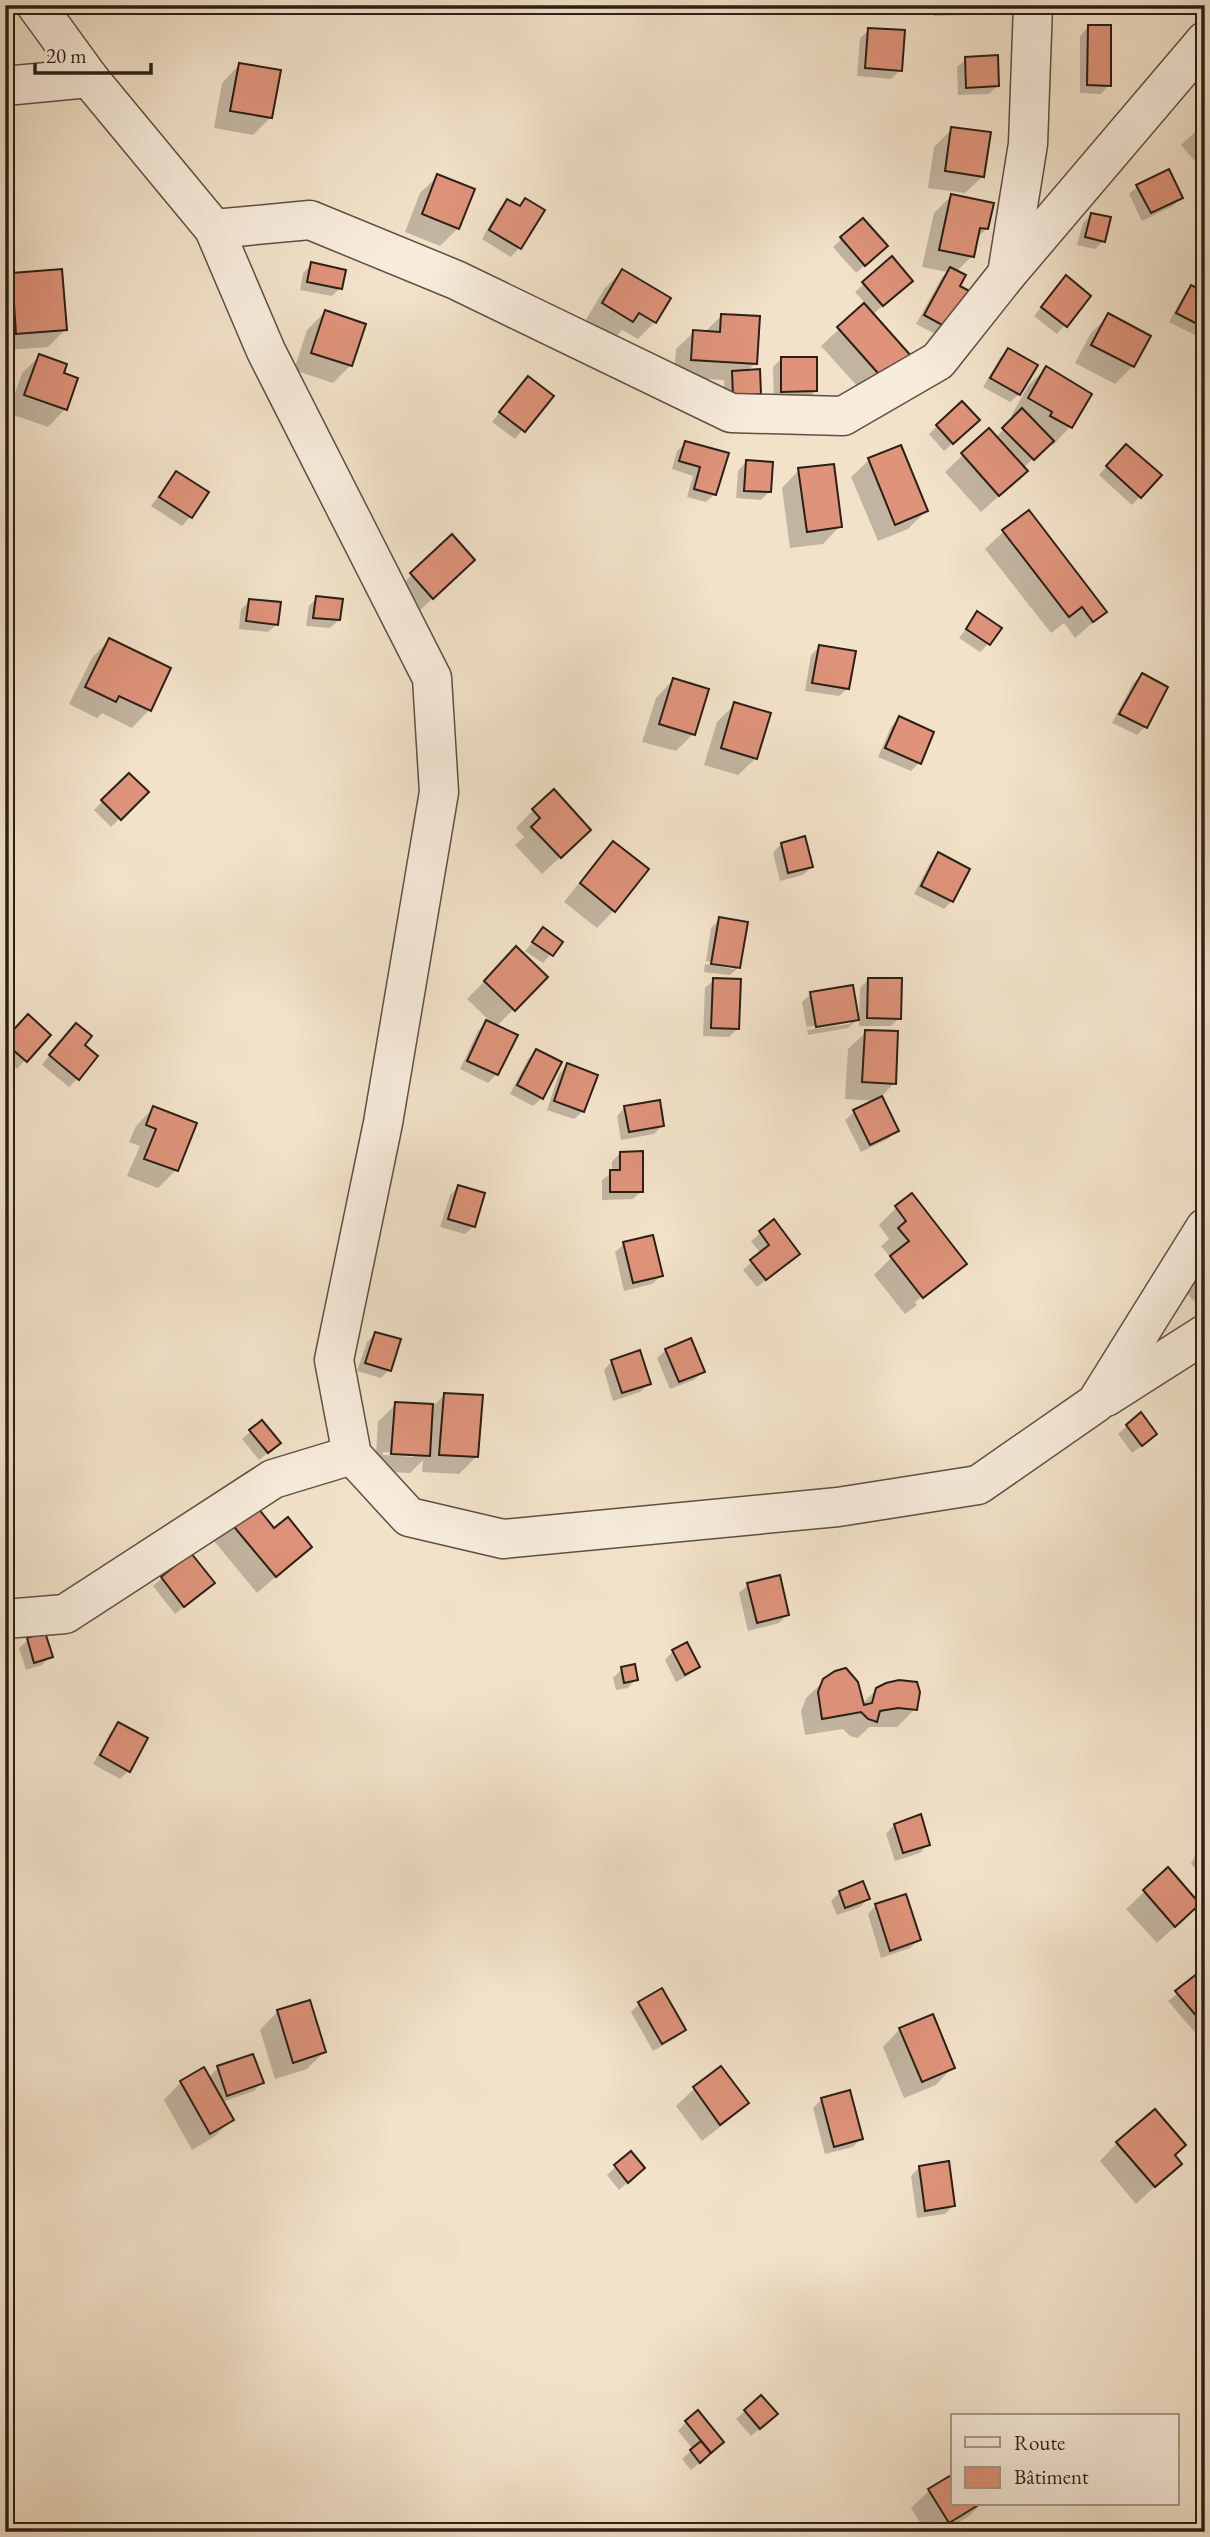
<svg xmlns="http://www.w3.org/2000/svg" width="1210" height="2537" font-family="'EB Garamond',serif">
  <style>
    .shadow { fill: #0003; fill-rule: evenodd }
    .building { fill: #de937a; stroke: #2b1f16; stroke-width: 2 }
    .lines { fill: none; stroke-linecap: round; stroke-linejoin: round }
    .street-casing { stroke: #5d5043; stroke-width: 41 }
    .street { stroke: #f7ecdc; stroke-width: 38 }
  </style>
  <rect width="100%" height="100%" fill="#f2e2c9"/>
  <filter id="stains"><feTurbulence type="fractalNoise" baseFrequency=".00286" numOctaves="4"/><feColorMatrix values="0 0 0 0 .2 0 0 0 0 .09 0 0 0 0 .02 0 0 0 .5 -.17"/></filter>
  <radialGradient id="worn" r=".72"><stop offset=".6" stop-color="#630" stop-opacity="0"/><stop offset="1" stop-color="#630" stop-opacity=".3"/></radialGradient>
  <g class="shadow">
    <polygon points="333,5 351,5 345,11"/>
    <polygon points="933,5 975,5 966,15 934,16"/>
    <polygon points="1088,27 1109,85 1101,94 1080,93 1080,36"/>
    <polygon points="869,30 900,70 891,79 857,76 860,38"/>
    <polygon points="966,59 998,85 989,94 958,95 957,67"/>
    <polygon points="239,65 271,117 253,135 214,128 222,83"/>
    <polygon points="1205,123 1205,173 1181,145"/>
    <polygon points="952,129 983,176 965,193 928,188 934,147"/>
    <polygon points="438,176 458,228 440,246 405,232 420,193"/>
    <polygon points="1138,186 1181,197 1173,206 1142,221 1129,194"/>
    <polygon points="951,196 987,228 976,239 972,256 956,272 943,338 916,324 942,277 947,272 922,267 934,213"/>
    <polygon points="525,200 543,211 519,248 511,257 482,239 499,209 507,201 518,207"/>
    <polygon points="1091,215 1103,241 1095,249 1077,245 1083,223"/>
    <polygon points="863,220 877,255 856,273 833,247"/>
    <polygon points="892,259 903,289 872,315 910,357 867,397 821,346 866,304 855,292"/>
    <polygon points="312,264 340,288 332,296 300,290 303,273"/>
    <polygon points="622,271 655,322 638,339 622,330 614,339 585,321 605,288"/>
    <polygon points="12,275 65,330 48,347 5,350 5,282"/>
    <polygon points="1058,286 1089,296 1057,334 1034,316"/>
    <polygon points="1191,287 1205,294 1205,340 1169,322 1183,296"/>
    <polygon points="325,312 350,366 333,383 294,370 307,330"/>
    <polygon points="722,315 755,363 747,372 760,393 751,402 725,403 724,380 674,377 676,349 694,332 705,332"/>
    <polygon points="1108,316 1149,336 1133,366 1115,384 1075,363 1091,333"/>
    <polygon points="1008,350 1019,394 1010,402 983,387 1000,358"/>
    <polygon points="40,356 62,374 65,409 48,427 8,413 22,373"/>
    <polygon points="781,359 816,391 807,399 774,399 773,367"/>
    <polygon points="1046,368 1070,427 1053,445 1050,443 1023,468 1008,488 981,512 945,472 989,430 996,437 1015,418 1011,416 1028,386"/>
    <polygon points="519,387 551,396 515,439 492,422"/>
    <polygon points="937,426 969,428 944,451 929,434"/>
    <polygon points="686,443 726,455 715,494 706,502 687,497 693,476 672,469 677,451"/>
    <polygon points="1117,454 1159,475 1132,505 1099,475"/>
    <polygon points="869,460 926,511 908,529 878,541 851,477"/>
    <polygon points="746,462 770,491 761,500 736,498 738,471"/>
    <polygon points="799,470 840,526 823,544 790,548 782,488"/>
    <polygon points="176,473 207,492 190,517 182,526 151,506"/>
    <polygon points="1029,512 1105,612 1075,638 1064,623 1051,633 985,549 1003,532"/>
    <polygon points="452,537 455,577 415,615 394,592"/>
    <polygon points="317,598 339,620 330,628 306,626 309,606"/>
    <polygon points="250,601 277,624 268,632 239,629 241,609"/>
    <polygon points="978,613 988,644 980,652 959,638"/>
    <polygon points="109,640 169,669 149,710 132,728 102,713 97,718 69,704 92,658"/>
    <polygon points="819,647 848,688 839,696 805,691 811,655"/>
    <polygon points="1142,675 1145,727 1137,735 1112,723 1133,683"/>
    <polygon points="673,680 693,734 676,751 642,742 656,698"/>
    <polygon points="735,704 756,758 738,775 704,765 717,722"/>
    <polygon points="899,718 919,763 911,771 878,757 891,727"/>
    <polygon points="129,775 147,792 111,827 94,810"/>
    <polygon points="533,810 571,847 542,874 515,845 524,837 516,828"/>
    <polygon points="613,844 614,910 597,928 564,902 596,861"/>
    <polygon points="781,844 812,867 803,875 780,881 773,853"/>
    <polygon points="938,855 952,901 944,909 914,894 930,863"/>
    <polygon points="720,919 739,967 730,975 704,972 705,964 734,969 734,965 706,961 711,928"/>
    <polygon points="543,930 561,942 543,963 525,951"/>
    <polygon points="499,966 545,977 496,1027 497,1074 488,1083 460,1069 478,1031 486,1022 495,1026 467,999"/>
    <polygon points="869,979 899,1018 891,1026 859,1026 860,988"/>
    <polygon points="714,980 738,1028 729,1037 703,1036 705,988"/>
    <path d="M811 994 857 1020 848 1028 808 1035 802 1002ZM850 1020V1024L807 1030V1027Z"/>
    <polygon points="866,1032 894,1083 881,1097 897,1130 888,1139 861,1152 845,1120 854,1112 876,1101 845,1099 848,1049"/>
    <polygon points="67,1033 82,1045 77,1079 69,1087 42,1065"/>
    <polygon points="48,1035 17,1069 5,1058 5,1040"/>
    <polygon points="536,1051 542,1098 533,1106 510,1094 528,1059"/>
    <polygon points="568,1065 583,1111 574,1119 547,1110 559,1074"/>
    <polygon points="625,1107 662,1126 654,1134 621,1140 617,1116"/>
    <polygon points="153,1108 176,1170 158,1188 127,1176 140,1146 129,1142 136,1126"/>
    <polygon points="620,1153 642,1191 633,1199 602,1200 602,1180 612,1172 612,1162"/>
    <polygon points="458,1187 474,1226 465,1234 440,1227 450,1195"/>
    <polygon points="896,1208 964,1264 948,1281 948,1277 915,1302 917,1305 905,1314 874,1275 891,1258 881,1246 889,1239 879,1225"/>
    <polygon points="774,1222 789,1262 757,1287 743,1270 761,1254 751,1241"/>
    <polygon points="624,1244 661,1276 652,1284 624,1291 615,1252"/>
    <polygon points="1205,1251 1205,1295 1196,1303 1174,1280"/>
    <polygon points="375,1334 389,1370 381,1378 357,1371 367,1342"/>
    <polygon points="666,1350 703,1372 694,1380 670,1389 657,1358"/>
    <polygon points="612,1361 649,1384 640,1392 613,1401 604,1370"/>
    <path d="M444 1395 477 1456 459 1474 422 1472 423 1460 410 1473 375 1471 378 1422 396 1404 433 1406ZM383 1452 414 1454V1457L383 1455Z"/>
    <polygon points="1127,1426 1147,1442 1132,1453 1118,1434"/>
    <polygon points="251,1431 270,1451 259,1460 242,1439"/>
    <polygon points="232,1523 274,1531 310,1547 257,1593 214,1541"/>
    <polygon points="162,1578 213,1583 175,1614 153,1586"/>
    <polygon points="748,1585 787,1615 779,1623 748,1631 739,1593"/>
    <polygon points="28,1640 51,1656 42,1665 26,1670 19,1648"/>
    <polygon points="673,1651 698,1667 689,1675 676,1682 665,1660"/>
    <polygon points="622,1669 636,1679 628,1688 616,1690 613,1678"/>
    <polygon points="825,1680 862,1704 877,1689 915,1709 897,1727 869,1727 858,1738 850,1736 843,1729 805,1735 801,1711 806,1698"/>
    <polygon points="118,1724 128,1771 120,1779 93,1764 110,1733"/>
    <polygon points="894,1825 928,1844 920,1853 895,1861 886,1834"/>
    <polygon points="1205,1842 1205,1879 1191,1864 1198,1849"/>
    <polygon points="1168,1870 1180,1922 1157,1943 1126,1909"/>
    <polygon points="1205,1879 1205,1889 1200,1884"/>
    <polygon points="840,1892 868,1898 860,1907 837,1915 831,1901"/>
    <polygon points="876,1905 919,1940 910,1948 881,1958 868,1914"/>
    <polygon points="1205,1973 1205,2031 1198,2036 1168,2001"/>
    <polygon points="309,2002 324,2052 307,2069 275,2079 260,2030 277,2012"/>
    <polygon points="639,2004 684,2030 676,2038 653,2051 631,2012"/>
    <polygon points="900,2029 953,2067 936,2085 904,2098 883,2047"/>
    <polygon points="218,2068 262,2082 254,2091 222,2102 232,2120 214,2137 192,2150 164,2100 181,2082 208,2078"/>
    <polygon points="721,2068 747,2103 729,2120 702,2141 676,2106 694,2089"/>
    <polygon points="822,2099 861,2138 853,2147 825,2154 813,2108"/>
    <polygon points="1117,2143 1173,2156 1179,2164 1136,2204 1100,2161"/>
    <polygon points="631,2153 635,2176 619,2190 607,2175"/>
    <polygon points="920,2167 953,2206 945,2214 917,2218 911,2176"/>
    <polygon points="761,2397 767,2422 751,2436 736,2419"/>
    <polygon points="686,2422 714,2450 691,2470 682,2459 693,2449 678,2431"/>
    <polygon points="953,2476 953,2504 981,2504 969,2516 943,2532 926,2532 911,2508 929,2491"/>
  </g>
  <g class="building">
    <polygon points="1088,25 1111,25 1111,86 1087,85"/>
    <polygon points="868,28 905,30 902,71 865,68"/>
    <polygon points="998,55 999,86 966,88 965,57"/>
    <polygon points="239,63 281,70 272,118 230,111"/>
    <polygon points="951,127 991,132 984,177 945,171"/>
    <polygon points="1169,169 1183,198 1151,213 1136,185"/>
    <polygon points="437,174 475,189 459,229 422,214"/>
    <polygon points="951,194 994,203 988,229 980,228 974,257 939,250"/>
    <polygon points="525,198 545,210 521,249 489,230 507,199 520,206"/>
    <polygon points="1091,213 1111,217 1105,242 1085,237"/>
    <polygon points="863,218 888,246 865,266 840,237"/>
    <polygon points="892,256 913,281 883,306 862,282"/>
    <polygon points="311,262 346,270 342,289 307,282"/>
    <polygon points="950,267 966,275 960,286 973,293 953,331 924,315"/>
    <polygon points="62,269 67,330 16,334 12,273"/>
    <polygon points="622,269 671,298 656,323 639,313 633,322 602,303"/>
    <polygon points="1066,275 1091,296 1067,327 1041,307"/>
    <polygon points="1191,285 1205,292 1205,328 1176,313"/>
    <polygon points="864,303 912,357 885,381 837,327"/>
    <polygon points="325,310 366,324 352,366 311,353"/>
    <polygon points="1108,313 1151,336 1134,367 1091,345"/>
    <polygon points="721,314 760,316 757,364 691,360 693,330 720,332"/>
    <polygon points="1008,348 1038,365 1020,395 990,378"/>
    <polygon points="39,354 67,364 64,373 78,378 67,410 24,395"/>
    <polygon points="781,357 817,357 817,391 781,392"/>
    <polygon points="1046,366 1092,394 1072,428 1050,416 1052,412 1028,398"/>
    <polygon points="760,369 761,394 733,396 732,371"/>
    <polygon points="528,376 554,396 525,432 499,412"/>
    <polygon points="962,401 980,420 953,444 936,425"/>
    <polygon points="1022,408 1054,441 1034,460 1002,428"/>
    <polygon points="989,428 1028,471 999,496 961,453"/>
    <polygon points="685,441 729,453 716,495 694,489 700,467 679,461"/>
    <polygon points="1126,444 1162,475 1141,498 1106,466"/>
    <polygon points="901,445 928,511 895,525 868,458"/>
    <polygon points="746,460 773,462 771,492 744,491"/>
    <polygon points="834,464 842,527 807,532 798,468"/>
    <polygon points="176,471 209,492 192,518 159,497"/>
    <polygon points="1029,510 1107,612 1093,622 1082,607 1069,617 1002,530"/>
    <polygon points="452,534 475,560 433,599 410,573"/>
    <polygon points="316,596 343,599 340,620 313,618"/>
    <polygon points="249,599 281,602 278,625 246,621"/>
    <polygon points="977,611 1002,628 990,645 966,629"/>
    <polygon points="109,638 171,668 151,711 119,696 116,702 85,687"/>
    <polygon points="819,645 856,651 849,689 812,683"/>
    <polygon points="1142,673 1168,687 1147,728 1119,714"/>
    <polygon points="673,678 709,689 695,735 659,724"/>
    <polygon points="734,702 771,713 757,759 721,748"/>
    <polygon points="899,716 934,732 921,764 885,748"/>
    <polygon points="129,773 149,792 121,820 101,800"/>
    <polygon points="554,789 591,830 561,858 531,827 540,818 532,809"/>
    <polygon points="805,836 813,867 788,873 781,843"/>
    <polygon points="613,841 649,869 615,912 580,883"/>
    <polygon points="938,852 970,869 953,902 921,886"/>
    <polygon points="719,917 748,922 740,968 711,964"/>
    <polygon points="543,927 563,942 553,956 532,942"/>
    <polygon points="516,946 548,977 515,1011 484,981"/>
    <polygon points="713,978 741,979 739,1029 711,1028"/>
    <polygon points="868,978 902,978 901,1019 867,1018"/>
    <polygon points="853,985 859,1020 816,1027 810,992"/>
    <polygon points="28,1014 51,1035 27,1062 5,1043 5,1039"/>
    <polygon points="486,1020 518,1035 498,1075 467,1061"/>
    <polygon points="76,1023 92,1036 85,1045 98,1056 79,1080 49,1055"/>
    <polygon points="865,1030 898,1031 896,1084 862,1082"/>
    <polygon points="536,1049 562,1062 543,1099 517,1085"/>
    <polygon points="567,1063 598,1075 584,1112 554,1101"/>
    <polygon points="882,1096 899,1131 870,1145 853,1110"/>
    <polygon points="660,1100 664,1126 629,1132 624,1106"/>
    <polygon points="153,1106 197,1123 178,1171 144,1159 156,1129 146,1125"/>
    <polygon points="643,1151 643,1192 610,1192 610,1170 620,1170 620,1152"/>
    <polygon points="458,1185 485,1193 475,1227 448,1219"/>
    <polygon points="912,1193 967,1264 923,1298 890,1256 909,1241 898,1228 906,1221 895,1206"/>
    <polygon points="774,1219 800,1254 766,1280 750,1260 769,1245 759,1231"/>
    <polygon points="653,1235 663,1276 633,1283 623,1242"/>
    <polygon points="375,1332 401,1339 391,1371 365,1363"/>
    <polygon points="691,1338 705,1372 679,1382 665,1349"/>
    <polygon points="640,1350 651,1384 622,1393 611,1360"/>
    <polygon points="444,1393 483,1395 478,1457 439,1455"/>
    <polygon points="395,1402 433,1404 430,1456 391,1454"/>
    <polygon points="1141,1412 1157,1434 1142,1446 1126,1425"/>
    <polygon points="262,1420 281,1443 268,1453 249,1430"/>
    <polygon points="254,1503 274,1528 288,1517 312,1547 276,1577 230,1522"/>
    <polygon points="191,1553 215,1583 184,1607 161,1577"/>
    <polygon points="780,1575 789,1615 757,1623 747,1583"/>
    <polygon points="45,1632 53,1657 34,1663 27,1638"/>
    <polygon points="687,1642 700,1667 685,1675 672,1650"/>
    <polygon points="635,1664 638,1680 624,1683 621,1667"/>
    <polygon points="846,1668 858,1682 864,1705 872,1703 876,1688 886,1683 899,1680 917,1682 920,1692 917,1710 898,1708 880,1711 877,1722 868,1719 861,1712 822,1719 818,1692 823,1679 835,1671"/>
    <polygon points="118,1722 148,1738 130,1772 100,1755"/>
    <polygon points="921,1814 930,1845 903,1853 894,1824"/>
    <polygon points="1168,1867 1200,1904 1175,1927 1143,1890"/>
    <polygon points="863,1881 870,1899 845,1908 839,1891"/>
    <polygon points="906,1894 921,1940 890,1951 875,1904"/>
    <polygon points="1203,1969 1205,1971 1205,2026 1175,1991"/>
    <polygon points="662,1988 686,2030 662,2044 638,2002"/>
    <polygon points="310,2000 326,2052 293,2063 277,2010"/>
    <polygon points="933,2014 955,2068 922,2082 899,2028"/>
    <polygon points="253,2054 264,2083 227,2096 217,2066"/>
    <polygon points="721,2066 749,2103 720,2125 693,2087"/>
    <polygon points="204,2067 234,2120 210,2134 180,2081"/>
    <polygon points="850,2090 863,2139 834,2147 821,2098"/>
    <polygon points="1155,2109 1186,2145 1175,2155 1182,2164 1155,2187 1116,2142"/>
    <polygon points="631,2151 645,2168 628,2183 614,2165"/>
    <polygon points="949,2161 955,2206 925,2211 919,2166"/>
    <polygon points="761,2395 778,2414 760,2429 744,2410"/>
    <polygon points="698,2410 724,2442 711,2453 685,2421"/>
    <polygon points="701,2441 711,2453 700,2463 690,2450"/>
    <polygon points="953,2474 953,2504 980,2504 949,2523 928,2489"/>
  </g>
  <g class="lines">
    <defs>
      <g id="street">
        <polyline points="36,5 89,78 214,229 266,351 432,678 439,792 383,1123 334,1360 352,1455 409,1517 503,1539 838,1507 978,1485 1096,1403 1205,1228"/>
        <polyline points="5,86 89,78"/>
        <polyline points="214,229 310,220 456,280 731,413 843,416 938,361 1007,274 1028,144 1033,5"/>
        <polyline points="1007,274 1205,41"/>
        <polyline points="1106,1397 1205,1334"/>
        <polyline points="5,1619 65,1614 273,1479 352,1455"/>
      </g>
    </defs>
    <use href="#street" class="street-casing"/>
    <use href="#street" class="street"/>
  </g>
  <rect width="1210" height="2537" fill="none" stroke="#f2e2c9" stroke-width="28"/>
  <rect x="7" y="7" width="1196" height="2523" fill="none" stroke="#2b1f16" stroke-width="3.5"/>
  <rect x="14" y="14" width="1182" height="2509" fill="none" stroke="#2b1f16" stroke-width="2"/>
  <rect x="951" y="2414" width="228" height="91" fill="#f7ecdc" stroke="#a59a8d" stroke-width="2"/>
  <rect x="965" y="2437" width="35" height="10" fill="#f7ecdc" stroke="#a59a8d" stroke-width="2"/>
  <text x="1014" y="2450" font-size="21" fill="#2b1f16">Route</text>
  <rect x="965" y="2467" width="35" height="21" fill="#de937a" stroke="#a59a8d" stroke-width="2"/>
  <text x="1014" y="2484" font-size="21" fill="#2b1f16">Bâtiment</text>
  <path d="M35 63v10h116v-10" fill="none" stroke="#2b1f16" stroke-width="3.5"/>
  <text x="46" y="63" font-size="21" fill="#2b1f16" stroke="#f7ecdc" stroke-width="5" paint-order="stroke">20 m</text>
  <rect width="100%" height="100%" filter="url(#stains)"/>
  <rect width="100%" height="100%" fill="url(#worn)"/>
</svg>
